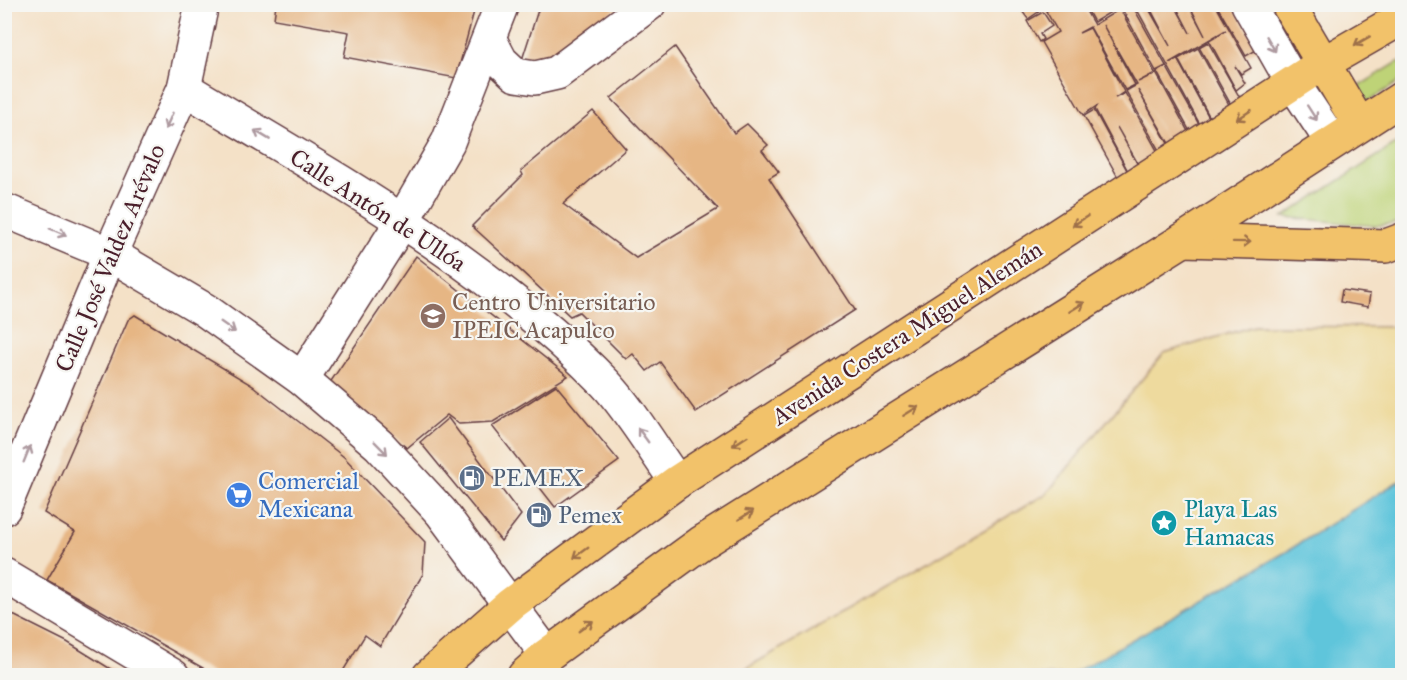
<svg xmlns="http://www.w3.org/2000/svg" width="1407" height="680" font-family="'IM FELL Great Primer',serif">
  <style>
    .green { fill: #bed377; stroke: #847951; stroke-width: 1.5 }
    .sand { fill: #eeda9e; stroke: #9c7c64; stroke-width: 1.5 }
    .water { fill: #5ec5db; stroke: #547283; stroke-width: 1.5 }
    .building { fill: #e6b684 }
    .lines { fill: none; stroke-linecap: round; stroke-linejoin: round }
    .minor-casing { stroke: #643c42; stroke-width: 36 }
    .major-casing { stroke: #643c42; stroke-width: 36 }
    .minor { stroke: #fff; stroke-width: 33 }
    .major { stroke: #f2c26a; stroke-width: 33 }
    .oneway { stroke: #9e704a }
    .oneway2 { stroke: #ae9aa0 }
    .labels { text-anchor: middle; stroke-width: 4.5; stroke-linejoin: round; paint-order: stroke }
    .street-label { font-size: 24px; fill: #4a1f2b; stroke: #f6f6f2 }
    .education-label { font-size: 24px; fill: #785e54; stroke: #f6f6f2; text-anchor: start }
    .service-label { font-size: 24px; fill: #4e5e75; stroke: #f6f6f2; text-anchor: start }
    .shop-label { font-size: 24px; fill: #366cbe; stroke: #f6f6f2; text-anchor: start }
    .culture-label { font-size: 24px; fill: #0d838f; stroke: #f6f6f2; text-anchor: start }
  </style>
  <rect width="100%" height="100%" fill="#f6f6f2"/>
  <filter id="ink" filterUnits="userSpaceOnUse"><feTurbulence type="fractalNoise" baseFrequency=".0167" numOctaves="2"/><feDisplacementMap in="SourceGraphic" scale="12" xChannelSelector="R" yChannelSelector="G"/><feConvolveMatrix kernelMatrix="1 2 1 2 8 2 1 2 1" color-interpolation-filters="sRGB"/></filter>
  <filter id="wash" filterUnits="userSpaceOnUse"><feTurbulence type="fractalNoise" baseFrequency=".008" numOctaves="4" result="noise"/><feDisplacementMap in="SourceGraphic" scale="24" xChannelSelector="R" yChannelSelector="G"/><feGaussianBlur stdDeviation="1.35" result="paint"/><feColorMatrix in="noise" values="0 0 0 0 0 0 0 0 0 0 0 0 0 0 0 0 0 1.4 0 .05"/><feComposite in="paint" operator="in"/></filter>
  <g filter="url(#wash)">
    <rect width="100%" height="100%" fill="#f4e1c7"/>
    <g class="green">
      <polygon points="1398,62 1402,62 1402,80 1369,101 1361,100 1357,91 1359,86"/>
      <polygon points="1402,140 1402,222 1375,226 1283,217"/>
    </g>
    <polygon class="sand" points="1254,326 1402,327 1402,479 1286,552 1070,675 733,676 1046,494 1164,353"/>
    <polygon class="water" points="1402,479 1402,675 1070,675 1286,552"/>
    <g id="blocks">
      <g class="building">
        <polygon points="276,4 476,4 456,78 344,57 349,32 274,19"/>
        <polygon points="540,4 621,4 534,74 521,63"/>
        <polygon points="1032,4 1050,4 1028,19 1022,11"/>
        <polygon points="1057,4 1082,4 1094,25 1120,9 1155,73 1138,82 1156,73 1191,137 1171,147 1138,90 1171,149 1161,154 1126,91 1137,85 1103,25 1135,85 1125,90 1090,27 1079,33 1090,28 1124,92 1115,98 1125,93 1160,156 1140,167 1117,127 1139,167 1129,173 1095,109 1098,105 1083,115 1041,42 1058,32 1046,11"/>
        <polygon points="1084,4 1124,4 1094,22"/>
        <polygon points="1134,4 1146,4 1170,46 1148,4 1174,4 1190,33 1175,4 1188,4 1205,36 1189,4 1215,4 1251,68 1241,74 1235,66 1245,83 1236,90 1209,40 1226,30 1169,63 1177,59 1212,123 1202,128"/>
        <polygon points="1216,4 1232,4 1258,49 1246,56"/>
        <polygon points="1126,5 1132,5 1166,66 1156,71 1121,7"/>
        <polygon points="1043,12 1052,26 1040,34 1043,39 1039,42 1027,21"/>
        <polygon points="1208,42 1244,105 1234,110 1199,47"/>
        <polygon points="675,47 734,133 747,124 768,145 762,150 779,172 769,178 855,310 696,412 660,362 647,371 633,354 626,359 579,312 570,316 472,226 523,175 521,171 593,111 626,149 563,204 636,258 718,209 611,98"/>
        <polygon points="1198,48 1233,112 1213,123 1178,59"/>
        <polygon points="1166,66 1202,130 1192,135 1157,72"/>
        <polygon points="1094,110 1129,174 1119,179 1084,116"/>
        <polygon points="416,256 568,376 493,422 459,424 447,415 407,448 329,384"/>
        <polygon points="1342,290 1370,294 1368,307 1340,302"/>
        <polygon points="135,315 253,386 344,457 425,542 423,574 380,646 365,635 340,676 217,676 47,580 75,532 44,513 128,320"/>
        <polygon points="556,385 619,461 555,507 492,426"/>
        <polygon points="448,418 521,515 501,541 420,442"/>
        <polygon points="13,615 67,642 122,676 4,676 4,632"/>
      </g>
    </g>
  </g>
  <g filter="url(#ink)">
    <use href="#blocks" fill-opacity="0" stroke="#643c42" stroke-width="1.5"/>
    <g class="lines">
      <defs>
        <g id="minor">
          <polyline points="1248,4 1293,83 1332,142"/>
          <polyline points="490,40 501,61 516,75 535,78 557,73 649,4"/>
          <path d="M184 88C330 176 484 259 605 383 629 408 655 452 677 482"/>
          <polyline points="4,210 110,254 205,310 302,379 379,445 441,512 547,655"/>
          <polyline points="302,379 403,220 448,142 502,4"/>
          <polyline points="4,508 110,254 184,88 202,4"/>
          <polyline points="4,575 173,676"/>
        </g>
        <g id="major">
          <polyline points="1288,4 1359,124"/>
          <polyline points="1183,240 1386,246 1402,240"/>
          <polyline points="429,676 511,604 677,482 1322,64 1402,18"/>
          <polyline points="524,676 547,655 701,543 1183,240 1402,98"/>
        </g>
      </defs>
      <use href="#minor" class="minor-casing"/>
      <use href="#major" class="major-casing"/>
      <use href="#minor" class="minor"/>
      <use href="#major" class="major"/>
    </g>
    <defs><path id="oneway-shaft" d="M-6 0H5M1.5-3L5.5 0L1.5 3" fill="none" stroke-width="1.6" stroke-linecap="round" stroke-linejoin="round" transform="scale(1.5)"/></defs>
    <g class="oneway">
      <use href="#oneway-shaft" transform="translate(1362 41) rotate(150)"/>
      <use href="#oneway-shaft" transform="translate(1244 115) rotate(147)"/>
      <use href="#oneway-shaft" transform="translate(1080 221) rotate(147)"/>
      <use href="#oneway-shaft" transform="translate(1242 242) rotate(1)"/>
      <use href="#oneway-shaft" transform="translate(1077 307) rotate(-32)"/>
      <use href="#oneway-shaft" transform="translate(911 411) rotate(-32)"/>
      <use href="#oneway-shaft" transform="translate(740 441) rotate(147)"/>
      <use href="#oneway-shaft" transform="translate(746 515) rotate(-32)"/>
      <use href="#oneway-shaft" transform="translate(581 553) rotate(144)"/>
      <use href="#oneway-shaft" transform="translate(586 626) rotate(-36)"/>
    </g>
    <g class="oneway2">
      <use href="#oneway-shaft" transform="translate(1271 44) rotate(60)"/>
      <use href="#oneway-shaft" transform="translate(1312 113) rotate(57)"/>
      <use href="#oneway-shaft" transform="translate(169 121) rotate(114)"/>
      <use href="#oneway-shaft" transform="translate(262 135) rotate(-149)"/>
      <use href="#oneway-shaft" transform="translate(58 232) rotate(23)"/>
      <use href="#oneway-shaft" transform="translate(228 327) rotate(35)"/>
      <use href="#oneway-shaft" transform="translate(643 435) rotate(-126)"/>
      <use href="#oneway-shaft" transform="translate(381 448) rotate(45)"/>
      <use href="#oneway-shaft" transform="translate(27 454) rotate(-68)"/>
    </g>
  </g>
  <defs>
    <symbol id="school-disc" viewBox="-11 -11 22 22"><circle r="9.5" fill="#8d6e63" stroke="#f6f6f2"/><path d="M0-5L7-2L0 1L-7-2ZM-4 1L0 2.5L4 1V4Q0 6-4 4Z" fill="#fff"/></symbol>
    <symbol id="fuel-disc" viewBox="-11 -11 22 22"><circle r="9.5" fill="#5c6f8a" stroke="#f6f6f2"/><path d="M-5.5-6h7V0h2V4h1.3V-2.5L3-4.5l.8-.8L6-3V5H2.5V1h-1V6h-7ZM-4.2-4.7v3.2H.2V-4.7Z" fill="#fff"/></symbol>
    <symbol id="supermarket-disc" viewBox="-11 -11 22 22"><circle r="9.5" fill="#3f7fe0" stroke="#f6f6f2"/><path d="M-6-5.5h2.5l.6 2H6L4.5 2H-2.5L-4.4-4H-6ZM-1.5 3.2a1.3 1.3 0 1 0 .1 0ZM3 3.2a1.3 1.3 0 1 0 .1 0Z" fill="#fff"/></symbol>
    <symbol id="sight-disc" viewBox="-11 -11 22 22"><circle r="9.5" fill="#0f9aa8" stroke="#f6f6f2"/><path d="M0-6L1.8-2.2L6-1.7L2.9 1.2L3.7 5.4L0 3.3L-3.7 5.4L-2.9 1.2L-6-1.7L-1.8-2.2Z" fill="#fff"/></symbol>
  </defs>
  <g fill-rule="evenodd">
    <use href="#school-disc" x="418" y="301" width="30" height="30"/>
    <use href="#fuel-disc" x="457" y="463" width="30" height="30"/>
    <use href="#supermarket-disc" x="224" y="480" width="30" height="30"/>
    <use href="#fuel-disc" x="524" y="500" width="30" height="30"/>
    <use href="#sight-disc" x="1149" y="508" width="30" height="30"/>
  </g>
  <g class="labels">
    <g class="street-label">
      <text transform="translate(378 210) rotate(33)" y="8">Calle Antón de Ullóa</text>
      <text transform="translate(110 258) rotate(-67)" y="8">Calle José Valdez Arévalo</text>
      <text transform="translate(907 333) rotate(-33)" y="8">Avenida Costera Miguel Alemán</text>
    </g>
    <g class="education-label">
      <text x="452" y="310">Centro Universitario<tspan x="452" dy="28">IPEIC Acapulco</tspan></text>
    </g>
    <g class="service-label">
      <text x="492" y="486">PEMEX</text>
      <text x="558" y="523">Pemex</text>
    </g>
    <g class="shop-label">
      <text x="258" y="489">Comercial<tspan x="258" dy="28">Mexicana</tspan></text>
    </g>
    <g class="culture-label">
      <text x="1184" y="517">Playa Las<tspan x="1184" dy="28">Hamacas</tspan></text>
    </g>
  </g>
  <rect width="1407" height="680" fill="none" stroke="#f6f6f2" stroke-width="24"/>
</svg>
